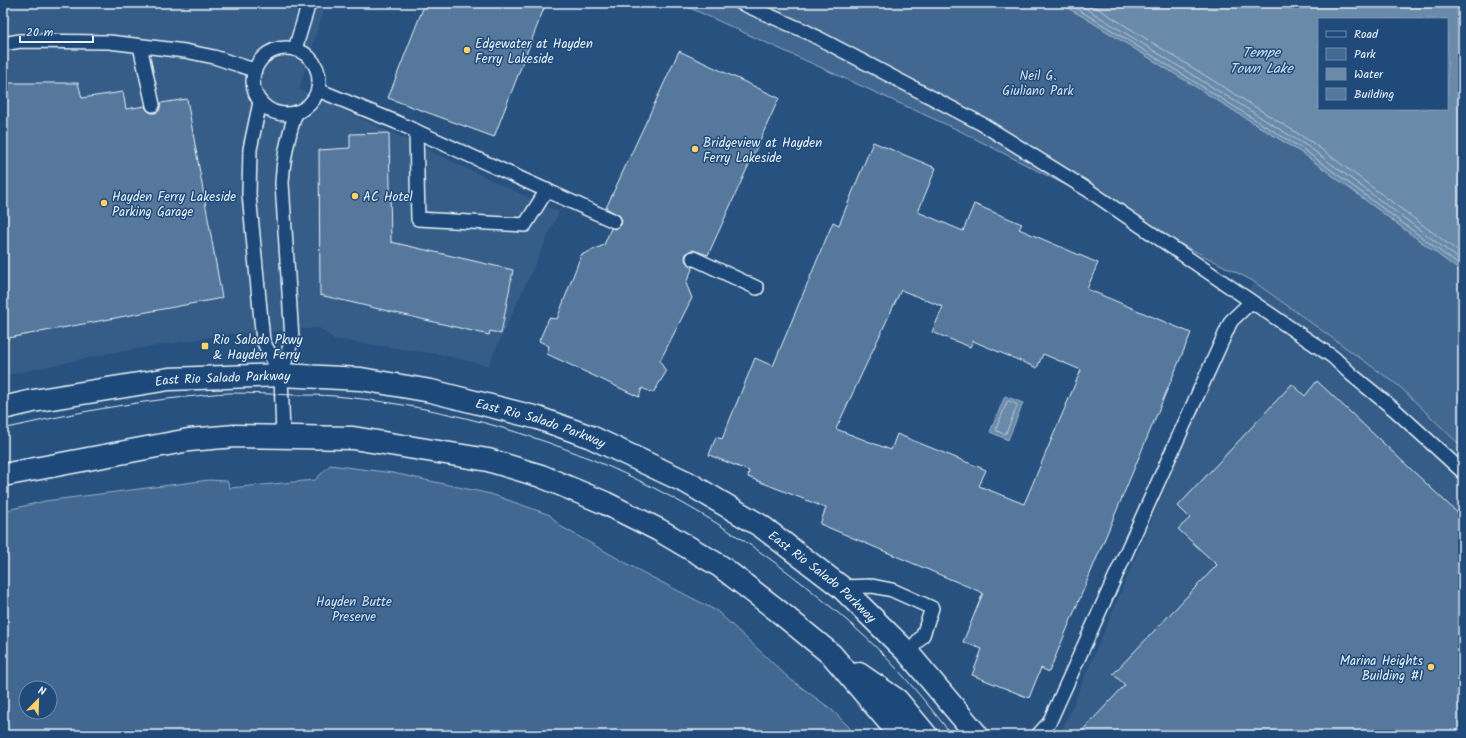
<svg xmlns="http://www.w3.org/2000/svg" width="1466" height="738" font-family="Kalam,sans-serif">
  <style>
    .built { fill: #355d88 }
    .green { fill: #436891; stroke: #96acc4; fill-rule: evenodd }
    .water { fill: #6b8aaa; stroke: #9db3c9; fill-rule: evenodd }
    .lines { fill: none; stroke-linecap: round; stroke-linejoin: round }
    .shore { stroke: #b6c8d9; stroke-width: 1 }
    .building { fill: #57789d; stroke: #e8f1f8; fill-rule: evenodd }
    .lane-casing { stroke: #e8f1f8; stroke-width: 16 }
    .secondary-casing { stroke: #e8f1f8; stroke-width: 25 }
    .lane { stroke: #1f4a7a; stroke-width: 13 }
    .secondary { stroke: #1f4a7a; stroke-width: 22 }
    .tram { stroke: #e8f1f8; stroke-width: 1 }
    .poi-dot { fill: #ffd166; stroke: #1f4a7a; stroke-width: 1.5 }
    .labels { text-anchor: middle; stroke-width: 3; stroke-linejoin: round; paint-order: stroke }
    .poi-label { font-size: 13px; fill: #e8f1f8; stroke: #1f4a7a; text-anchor: start }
    .park-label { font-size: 13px; fill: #d8e3ee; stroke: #1f4a7a }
    .street-label { font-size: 13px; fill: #e8f1f8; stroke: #1f4a7a }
    .water-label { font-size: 14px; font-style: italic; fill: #d5e2ec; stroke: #1f4a7a }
  </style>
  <rect width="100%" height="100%" fill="#27517f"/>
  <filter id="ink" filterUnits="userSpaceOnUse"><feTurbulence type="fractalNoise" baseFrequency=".025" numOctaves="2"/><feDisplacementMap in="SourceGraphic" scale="8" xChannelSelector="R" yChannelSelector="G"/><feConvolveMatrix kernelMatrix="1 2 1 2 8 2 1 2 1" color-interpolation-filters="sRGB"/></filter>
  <g filter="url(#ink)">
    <g class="built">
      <polygon points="3,3 326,3 299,89 559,212 488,366 438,354 334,339 319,328 231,334 111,353 3,376"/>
      <polygon points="1253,281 1399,386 1463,448 1463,735 1060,735"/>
    </g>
    <g class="green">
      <polygon points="679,3 1058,3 1082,16 1305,155 1463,273 1463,448 1399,386 1253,281 958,130"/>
      <path d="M330 465 393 473 491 494 550 515 560 526 642 572 717 611 790 679 831 709 849 727 853 735H3V511L45 501 209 480 227 481 230 488 315 480ZM26 688H50V712H26Z"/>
    </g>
    <g class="water">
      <path d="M1058 3H1463V273L1305 155 1082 16ZM1319 19H1447V109H1319Z"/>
      <polygon points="1005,396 1023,403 1008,440 990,432"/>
    </g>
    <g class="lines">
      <g class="shore">
        <polyline points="1067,3 1084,13 1307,152 1463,268"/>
        <polyline points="1077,3 1310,148 1463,262"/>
        <polyline points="1089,3 1313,143 1463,255"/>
        <polygon points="1009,401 1016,404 1017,406 1006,433 1004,434 997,431 996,429 1007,402"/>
      </g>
    </g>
    <g class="building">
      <polygon points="425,3 546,3 494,137 388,98"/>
      <polygon points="679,51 779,98 708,255 693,250 689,251 686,254 685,258 686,262 693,267 686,283 692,298 660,361 666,372 653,393 642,388 639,397 547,354 549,346 539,341 549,318 557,319 581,255 604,245 611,228 615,229 621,225 622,221 620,216 606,208"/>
      <polygon points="3,83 78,83 82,98 123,92 126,109 145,106 147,110 151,113 155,113 159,111 161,103 187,99 222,298 3,339"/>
      <polygon points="389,133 391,242 513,270 501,334 490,331 489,335 320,295 319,150 350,148 350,134"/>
      <path d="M873 142 936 168 918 212 963 231 974 204 1022 224 1019 229 1098 263 1087 289 1191 333 1049 672 1041 668 1029 698 972 675 982 649 963 642 983 593 820 524 826 508 748 477 749 471 709 455 716 437 722 439 755 358 773 366 833 222 839 225ZM901 290 943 307 932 332 970 347 973 341 1037 368 1043 354 1081 370 1024 504 979 486 986 470 897 434 891 450 836 429Z"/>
      <polygon points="1317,381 1463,518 1463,735 1078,735 1125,685 1113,674 1217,565 1178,529 1190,518 1178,506 1292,384 1305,396"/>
    </g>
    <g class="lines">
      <defs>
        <g id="lane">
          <polyline points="741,3 807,32 982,124 1088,190 1333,357 1352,375 1395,410 1463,472"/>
          <polyline points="3,44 20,41 109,42 185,51 214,57 254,70"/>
          <polyline points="140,46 153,105"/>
          <circle cx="286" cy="81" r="33"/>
          <polyline points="295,49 309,3"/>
          <polyline points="318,90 396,122 614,221"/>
          <polyline points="260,102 250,149 249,194 263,341 281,375"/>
          <polyline points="416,131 418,219 525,225 547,190"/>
          <polyline points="693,258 757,288"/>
          <path d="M283 437 281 375 292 339 282 183C283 158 288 136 296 112"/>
          <polyline points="841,587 872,586 892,590 932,608 923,635 908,653"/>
          <polyline points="1038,735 1049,723 1231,321 1251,302"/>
        </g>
        <g id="secondary">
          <path id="s1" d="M3 408 33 401 169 379 281 375 361 379 431 391 538 418 591 437 688 483 761 526 841 587 908 653 977 735"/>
          <polyline points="3,475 189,440 235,436 353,438 488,460 541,476 605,503 659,530 720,566 777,610 832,655 900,735"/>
          <polyline points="859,674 897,700 926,735"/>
        </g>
      </defs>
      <use href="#lane" class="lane-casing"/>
      <use href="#secondary" class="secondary-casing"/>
      <use href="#lane" class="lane"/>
      <use href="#secondary" class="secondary"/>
      <path class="tram" d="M3 429C64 415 124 403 186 397 200 396 215 393 229 393 250 393 271 394 293 395 307 395 321 395 335 396 515 413 681 482 819 597 841 615 863 634 883 654 908 680 930 707 952 735"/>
    </g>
  </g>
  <g class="poi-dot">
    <circle cx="467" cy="50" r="4"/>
    <circle cx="695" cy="149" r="4"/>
    <circle cx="355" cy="196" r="4"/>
    <circle cx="104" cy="203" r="4"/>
    <rect x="201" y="342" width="8" height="8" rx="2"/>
    <circle cx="1431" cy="667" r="4"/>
  </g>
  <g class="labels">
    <g class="poi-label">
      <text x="475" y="48">Edgewater at Hayden<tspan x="475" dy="15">Ferry Lakeside</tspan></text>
      <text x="703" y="147">Bridgeview at Hayden<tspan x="703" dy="15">Ferry Lakeside</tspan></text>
      <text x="112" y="201">Hayden Ferry Lakeside<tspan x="112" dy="15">Parking Garage</tspan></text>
      <text x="363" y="201">AC Hotel</text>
      <text x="213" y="344">Rio Salado Pkwy<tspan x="213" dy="15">&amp; Hayden Ferry</tspan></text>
      <text x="1423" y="665" text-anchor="end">Marina Heights<tspan x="1423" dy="15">Building #1</tspan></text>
    </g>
    <g class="park-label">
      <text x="1038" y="80">Neil G.<tspan x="1038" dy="15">Giuliano Park</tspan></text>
      <text x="354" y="606">Hayden Butte<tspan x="354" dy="15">Preserve</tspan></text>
    </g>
    <g class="street-label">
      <text dy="5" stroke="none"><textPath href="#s1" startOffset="222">East Rio Salado Parkway</textPath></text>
      <text dy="5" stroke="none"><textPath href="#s1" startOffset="546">East Rio Salado Parkway</textPath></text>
      <text dy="5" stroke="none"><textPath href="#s1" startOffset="870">East Rio Salado Parkway</textPath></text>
    </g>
    <g class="water-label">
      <text x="1261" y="57">Tempe<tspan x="1261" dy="16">Town Lake</tspan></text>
    </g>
  </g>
  <rect width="1466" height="738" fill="none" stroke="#1f4a7a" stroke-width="16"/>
  <rect x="8" y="8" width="1450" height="722" fill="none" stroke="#e8f1f8" stroke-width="1.5" filter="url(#ink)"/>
  <rect x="1318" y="18" width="130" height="92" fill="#1f4a7a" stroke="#6f8dac"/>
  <rect x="1326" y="31" width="20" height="6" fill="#1f4a7a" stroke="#6f8dac"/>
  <text x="1354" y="38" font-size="12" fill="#e8f1f8">Road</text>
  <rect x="1326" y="48" width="20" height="12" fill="#436891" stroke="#6f8dac"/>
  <text x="1354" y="58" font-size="12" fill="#e8f1f8">Park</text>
  <rect x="1326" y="68" width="20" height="12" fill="#6b8aaa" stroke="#6f8dac"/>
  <text x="1354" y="78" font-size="12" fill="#e8f1f8">Water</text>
  <rect x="1326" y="88" width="20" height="12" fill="#57789d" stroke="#6f8dac"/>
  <text x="1354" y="98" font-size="12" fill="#e8f1f8">Building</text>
  <g transform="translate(38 700) rotate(23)"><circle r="19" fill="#1f4a7a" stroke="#6f8dac"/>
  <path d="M0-3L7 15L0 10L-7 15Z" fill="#ffd166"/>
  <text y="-6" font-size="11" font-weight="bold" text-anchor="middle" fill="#e8f1f8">N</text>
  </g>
  <path d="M20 36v6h73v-6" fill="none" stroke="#e8f1f8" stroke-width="2"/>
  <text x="26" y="36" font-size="12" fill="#e8f1f8" stroke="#1f4a7a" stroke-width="3" paint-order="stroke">20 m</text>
</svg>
